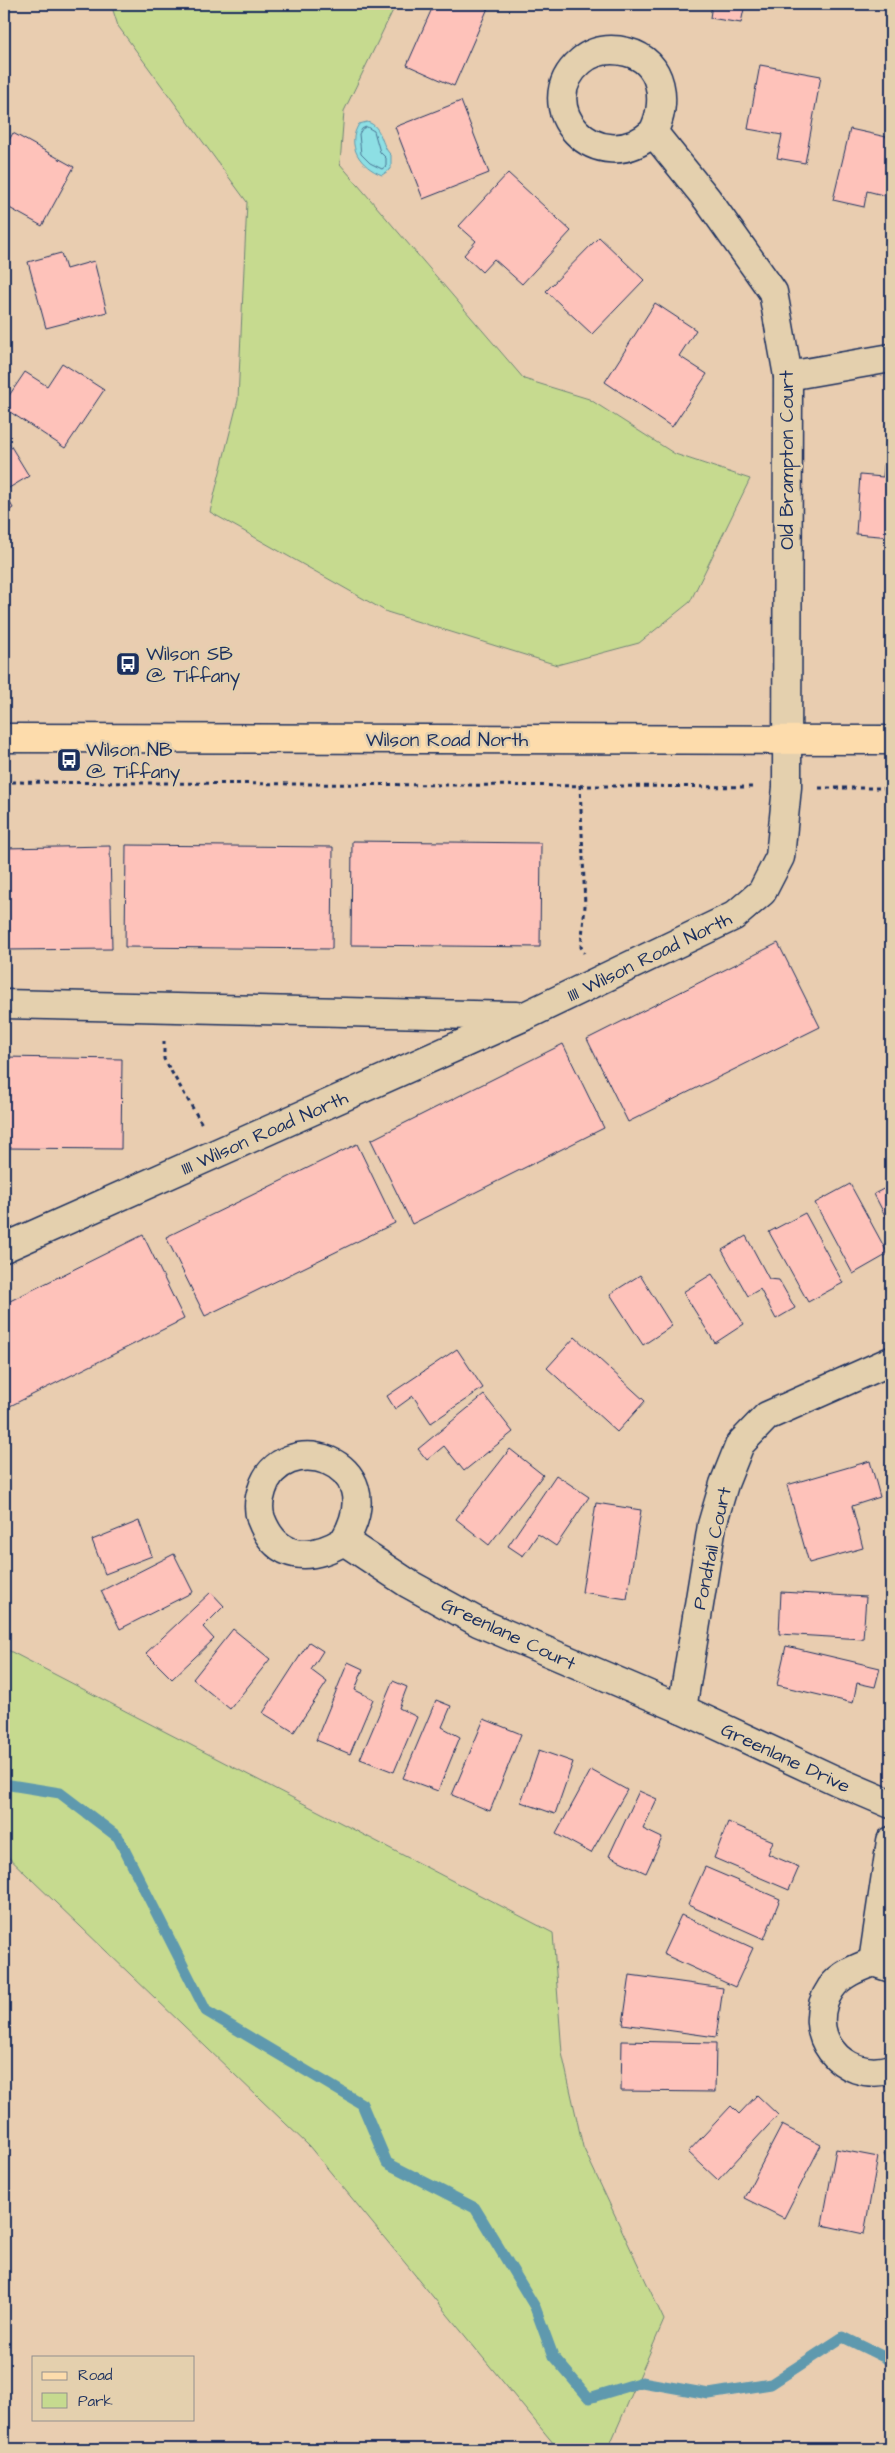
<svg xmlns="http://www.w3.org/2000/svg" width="895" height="2453" font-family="'Architects Daughter',sans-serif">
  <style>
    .green { fill: #c6da8f; stroke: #708476 }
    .water { fill: #8ddfe4; stroke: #5f99ae }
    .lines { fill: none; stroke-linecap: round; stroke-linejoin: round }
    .shore { stroke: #497594; stroke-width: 1 }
    .stream { stroke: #5f99ae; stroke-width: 11 }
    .building { fill: #fec2ba; stroke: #1b2f5e }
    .minor-casing { stroke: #1b2f5e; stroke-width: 31 }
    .major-casing { stroke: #1b2f5e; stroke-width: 31 }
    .path { stroke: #1b2f5e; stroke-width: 3; stroke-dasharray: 4 4; stroke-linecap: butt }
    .minor { stroke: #e4d0ae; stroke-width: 28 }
    .major { stroke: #fddcac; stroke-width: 28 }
    .labels { text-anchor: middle; stroke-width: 5; stroke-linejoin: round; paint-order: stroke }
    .street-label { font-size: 19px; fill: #1b2f5e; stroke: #e4d0ae }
    .poi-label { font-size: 19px; fill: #1b2f5e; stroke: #e4d0ae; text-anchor: start }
  </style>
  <rect width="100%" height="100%" fill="#e9cdb0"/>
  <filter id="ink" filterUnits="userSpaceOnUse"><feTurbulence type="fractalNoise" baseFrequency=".02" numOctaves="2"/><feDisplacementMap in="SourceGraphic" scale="10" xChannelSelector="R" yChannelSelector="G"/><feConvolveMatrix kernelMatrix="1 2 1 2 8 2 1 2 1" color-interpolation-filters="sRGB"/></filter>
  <g filter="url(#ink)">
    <g class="green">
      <polygon points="111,4 396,4 344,111 340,164 524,379 589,399 675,454 750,479 690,602 639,643 557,665 387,612 210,512 238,400 247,202 118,26"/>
      <polygon points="4,1648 553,1933 562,2053 583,2147 664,2320 608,2449 558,2449 309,2146 4,1853"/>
    </g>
    <path class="water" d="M367 122C383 126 380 145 391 155V169L382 175C361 167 345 146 359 124Z"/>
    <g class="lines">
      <polygon class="shore" points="367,127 374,131 380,152 386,158 386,166 382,169 370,163 361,154 359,134 362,129"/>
      <polyline class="stream" points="4,1784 60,1793 118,1837 206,2011 362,2104 387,2163 475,2208 535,2307 553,2356 589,2398 642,2382 709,2394 771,2384 843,2337 886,2358 891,2363"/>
    </g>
    <g class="building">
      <polygon points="434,4 478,4 488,8 454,86 407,65"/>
      <polygon points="712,4 745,4 741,23 710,18"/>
      <polygon points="760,65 821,76 805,163 777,158 782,135 748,129"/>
      <polygon points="461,101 489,173 423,199 395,127"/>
      <polygon points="850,129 891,138 891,197 867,191 864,207 833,200"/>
      <polygon points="13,133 74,167 42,226 4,205 4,149"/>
      <polygon points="508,173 571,231 522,284 494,259 482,272 464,255 476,241 459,226"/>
      <polygon points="599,237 644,280 592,334 546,291"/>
      <polygon points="61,253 66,269 94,261 107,312 46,328 28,262"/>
      <polygon points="655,303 696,330 679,356 707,374 672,427 605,382"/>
      <polygon points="62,363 104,390 65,448 4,408 4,403 25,372 47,386"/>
      <polygon points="4,435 29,476 4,491"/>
      <polygon points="886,447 891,447 891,537 856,534 860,475 883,477"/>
      <polygon points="4,492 13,508 4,514"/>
      <polygon points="352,841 541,843 540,947 351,945"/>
      <polygon points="126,845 333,847 332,949 125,947"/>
      <polygon points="110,846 112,949 4,950 4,848"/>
      <polygon points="778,943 820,1027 628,1122 587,1039"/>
      <polygon points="563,1044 604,1128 412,1224 371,1140"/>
      <polygon points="4,1057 122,1059 121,1149 4,1148"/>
      <polygon points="357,1144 395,1223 205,1316 166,1237"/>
      <polygon points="850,1184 888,1254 853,1274 815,1203"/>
      <polygon points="891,1185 891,1227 874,1194"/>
      <polygon points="805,1213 843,1283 808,1302 769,1232"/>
      <polygon points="143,1235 184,1319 4,1409 4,1304"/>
      <polygon points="746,1236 769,1279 779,1280 795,1308 776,1319 760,1289 748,1296 722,1250"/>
      <polygon points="712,1274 744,1324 715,1343 683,1292"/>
      <polygon points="640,1275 672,1326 643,1345 610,1294"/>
      <polygon points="575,1337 645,1401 617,1432 547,1368"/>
      <polygon points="457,1349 483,1388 431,1423 413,1396 395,1409 387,1396"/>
      <polygon points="484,1395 513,1432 464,1471 444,1446 427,1460 418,1449"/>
      <polygon points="510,1449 543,1475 489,1545 456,1519"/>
      <polygon points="870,1461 880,1497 852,1506 863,1548 809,1563 787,1485"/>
      <polygon points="556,1475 589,1497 556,1546 538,1534 523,1556 508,1546"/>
      <polygon points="596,1503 641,1510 627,1599 582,1592"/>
      <polygon points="139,1521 152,1556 105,1574 92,1540"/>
      <polygon points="174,1554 193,1592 120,1629 101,1591"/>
      <polygon points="211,1592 224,1606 203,1627 214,1639 172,1679 146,1653"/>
      <polygon points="781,1592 866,1597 863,1639 779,1634"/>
      <polygon points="233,1629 270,1659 230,1709 193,1679"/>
      <polygon points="309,1642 323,1651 311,1670 327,1682 294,1732 263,1713"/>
      <polygon points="786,1646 880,1668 875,1687 857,1683 853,1703 777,1685"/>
      <polygon points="348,1662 363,1669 355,1690 373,1699 350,1754 316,1740"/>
      <polygon points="393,1681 407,1687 399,1708 417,1717 394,1772 360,1759"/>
      <polygon points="436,1700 451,1706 442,1727 460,1737 438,1791 403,1778"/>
      <polygon points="484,1719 521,1734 490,1811 452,1795"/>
      <polygon points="539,1750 573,1762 555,1814 521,1802"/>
      <polygon points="591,1770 627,1790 591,1853 556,1834"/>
      <polygon points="639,1791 657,1799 643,1829 662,1838 646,1873 609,1856"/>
      <polygon points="728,1822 773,1841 768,1854 799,1867 789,1890 714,1858"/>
      <polygon points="705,1867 780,1899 764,1939 688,1905"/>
      <polygon points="681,1915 753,1948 735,1987 663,1954"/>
      <polygon points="630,1975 723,1988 716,2037 623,2024"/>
      <polygon points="622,2041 716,2043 715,2092 621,2091"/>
      <polygon points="757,2095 778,2115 718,2180 688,2152 731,2106 739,2114"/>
      <polygon points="782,2125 821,2145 784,2218 744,2198"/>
      <polygon points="836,2149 878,2157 864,2234 822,2225"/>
      <polygon points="891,2151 891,2170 884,2154"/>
    </g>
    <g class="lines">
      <defs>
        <g id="minor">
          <polyline points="788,376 891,358"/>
          <polyline points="4,1004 516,1016"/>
          <path d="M4 1248 525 1016 734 916 762 892 780 857 787 787 788 376 773 292 707 199 653 132C668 104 664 61 627 52 610 48 594 50 581 61 528 106 598 182 653 132"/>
          <path d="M344 1541C394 1458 280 1427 262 1490 259 1499 258 1510 261 1519 277 1561 310 1561 344 1541L409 1584 478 1622 682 1709 837 1781 891 1804"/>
          <polyline points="682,1709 712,1525 724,1484 740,1444 767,1416 891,1361"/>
          <polyline points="873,1962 891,1841"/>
          <path d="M891 1968 873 1962C857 1968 841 1974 831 1988 801 2032 842 2084 891 2069"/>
        </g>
        <polyline id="major" points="4,738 891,740"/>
      </defs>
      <use href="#minor" class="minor-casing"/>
      <use href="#major" class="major-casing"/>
      <g class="path">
        <polyline points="4,782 756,787"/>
        <polyline points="580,785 585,906 581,947 584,953"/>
        <polyline points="819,788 891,788"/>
        <polyline points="164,1041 164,1059 202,1124"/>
      </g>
      <use href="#minor" class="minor"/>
      <use href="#major" class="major"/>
    </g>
  </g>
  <defs>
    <symbol id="bus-square" viewBox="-11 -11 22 22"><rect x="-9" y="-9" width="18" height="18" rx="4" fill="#1b2f5e" stroke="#e4d0ae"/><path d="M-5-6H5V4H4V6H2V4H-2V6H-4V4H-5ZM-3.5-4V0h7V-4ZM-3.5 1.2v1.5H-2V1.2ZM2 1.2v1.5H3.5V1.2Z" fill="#fff"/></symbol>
  </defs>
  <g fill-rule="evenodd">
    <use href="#bus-square" x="114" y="650" width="28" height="28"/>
    <use href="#bus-square" x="55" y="746" width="28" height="28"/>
  </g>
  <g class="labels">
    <g class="street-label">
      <text transform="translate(786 460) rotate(-90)" y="7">Old Brampton Court</text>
      <text x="447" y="746">Wilson Road North</text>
      <text transform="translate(649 956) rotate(-26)" y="7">1111 Wilson Road North</text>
      <text transform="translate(264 1132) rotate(-24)" y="7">1111 Wilson Road North</text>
      <text transform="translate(711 1548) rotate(-78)" y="7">Pondtail Court</text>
      <text transform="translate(509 1633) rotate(25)" y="7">Greenlane Court</text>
      <text transform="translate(786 1757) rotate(25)" y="7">Greenlane Drive</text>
    </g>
    <g class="poi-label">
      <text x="146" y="660">Wilson SB<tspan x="146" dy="22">@ Tiffany</tspan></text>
      <text x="86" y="756">Wilson NB<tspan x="86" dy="22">@ Tiffany</tspan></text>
    </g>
  </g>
  <rect width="895" height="2453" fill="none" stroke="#e4d0ae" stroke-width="20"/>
  <rect x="10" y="10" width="875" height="2433" fill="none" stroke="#1b2f5e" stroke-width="2" filter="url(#ink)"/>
  <rect x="32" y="2356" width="162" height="65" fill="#e4d0ae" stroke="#94908e"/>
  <rect x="42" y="2372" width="25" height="8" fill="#fddcac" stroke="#94908e"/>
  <text x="78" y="2380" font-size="15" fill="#1b2f5e">Road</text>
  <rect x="42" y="2393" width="25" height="15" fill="#c6da8f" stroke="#94908e"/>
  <text x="78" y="2406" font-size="15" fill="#1b2f5e">Park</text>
</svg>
